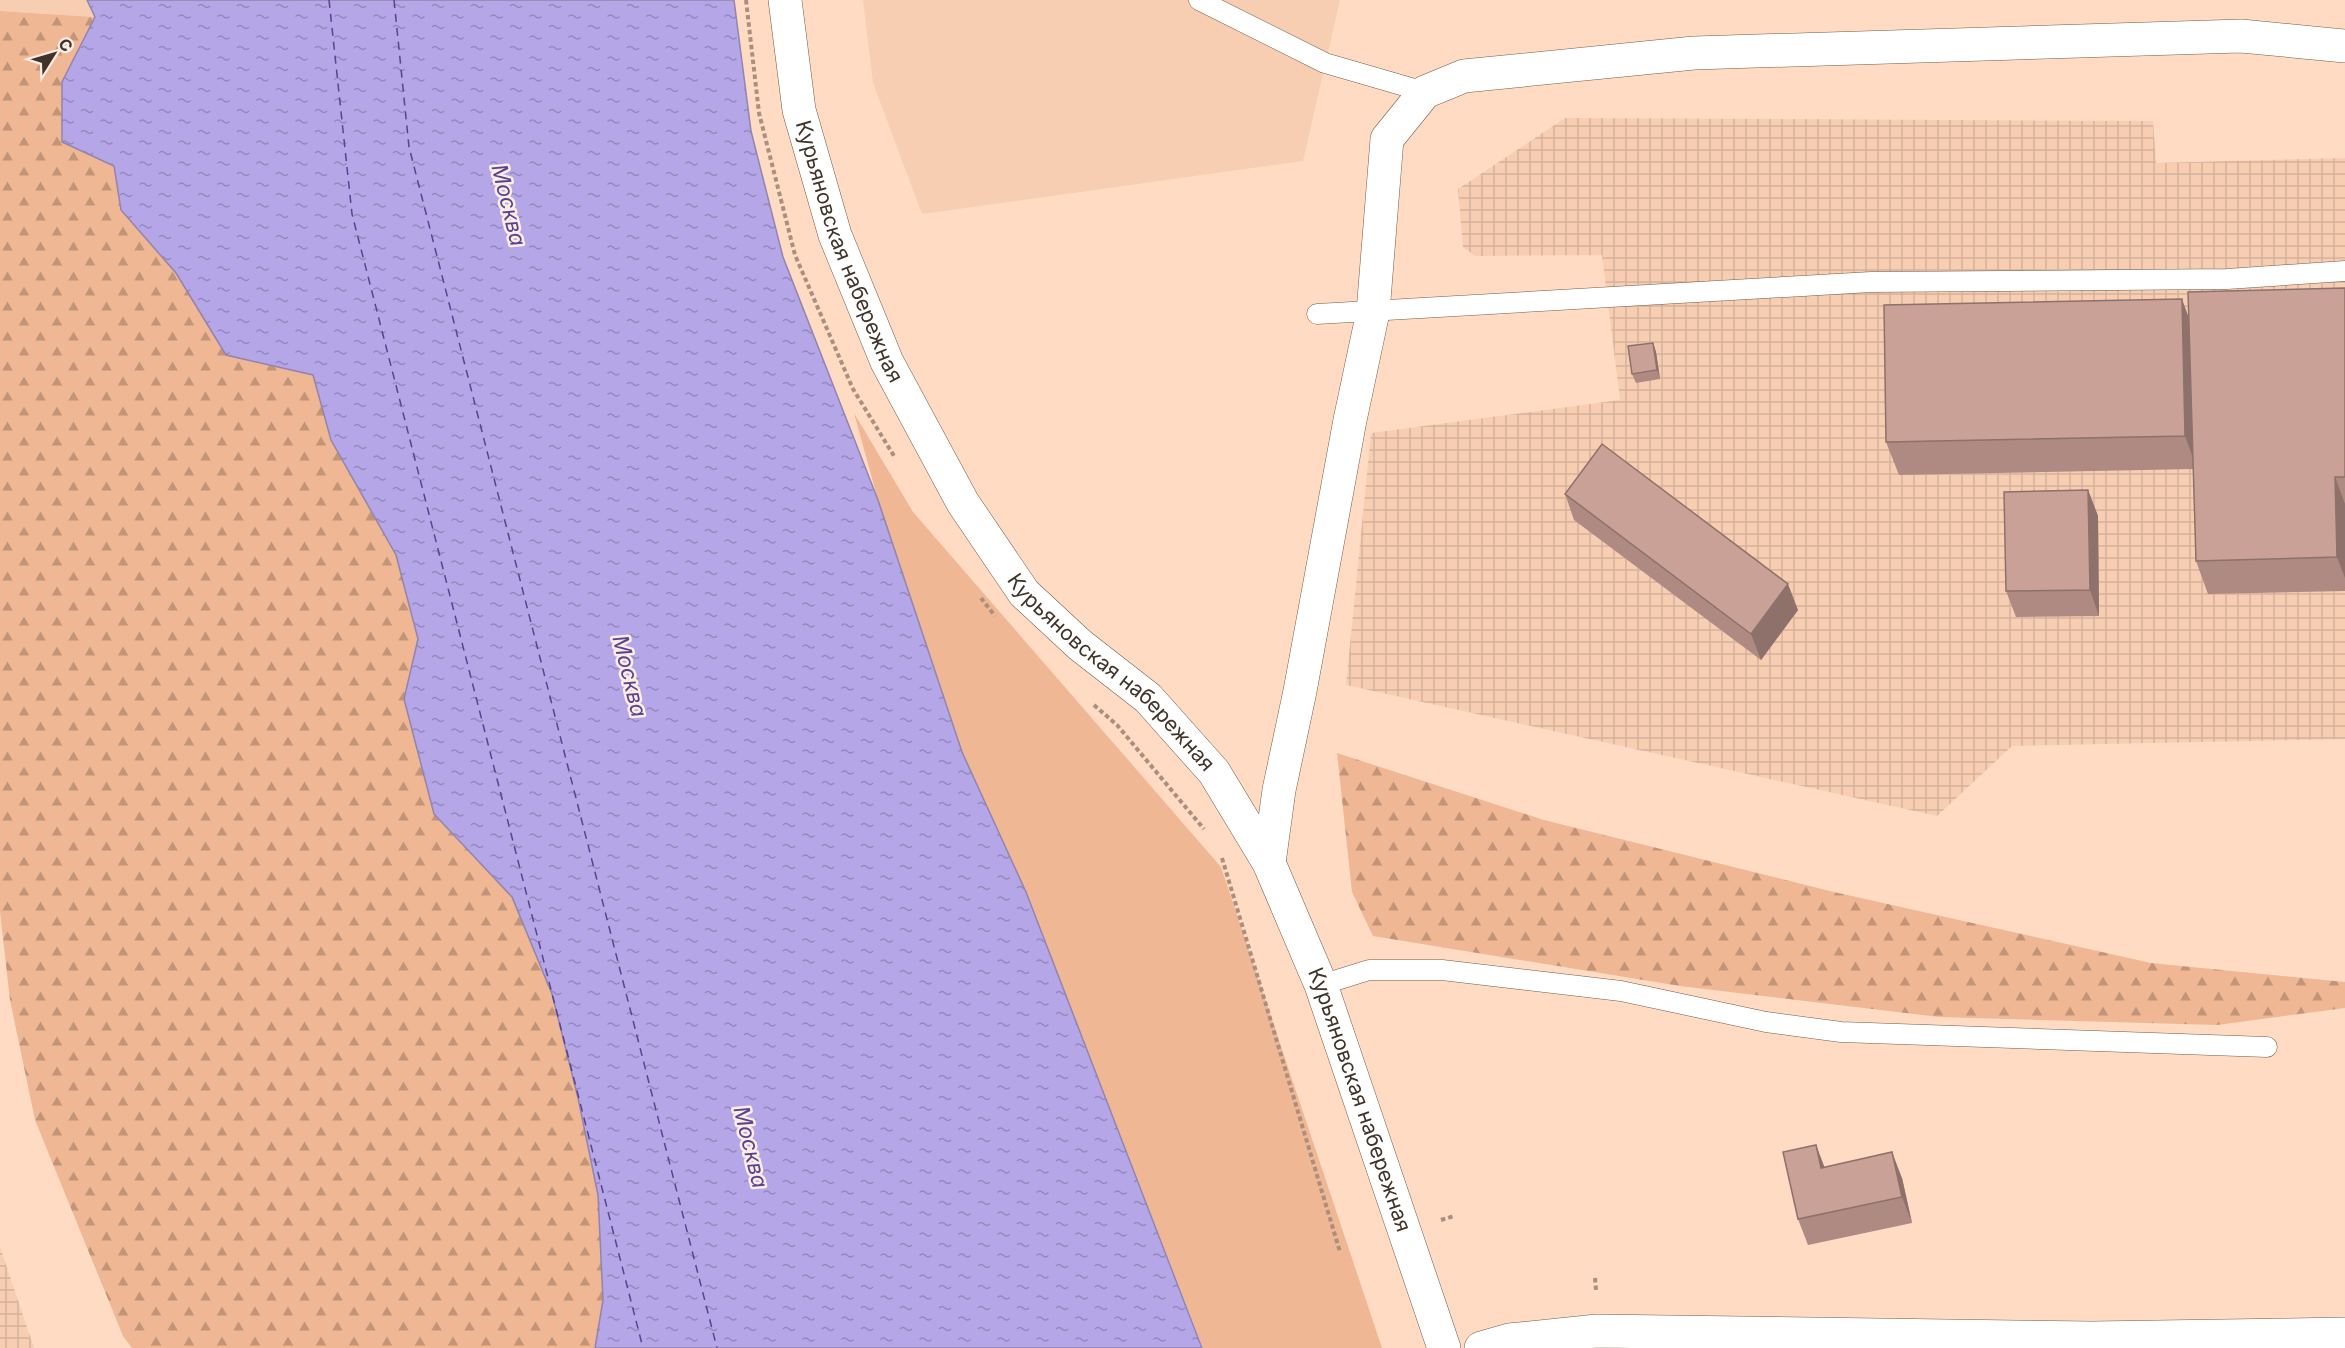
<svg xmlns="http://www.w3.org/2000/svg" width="2345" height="1348" font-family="Inter,sans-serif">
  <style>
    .built { fill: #f8ceb3 }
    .industrial { fill: url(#industrial-grid) }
    .grass { fill: #efb793 }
    .forest { fill: url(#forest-firs) }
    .water { fill: url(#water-ripples); stroke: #9284ae; stroke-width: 1.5 }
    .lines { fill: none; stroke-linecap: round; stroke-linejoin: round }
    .ferry { stroke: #594390; stroke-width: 1.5; stroke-dasharray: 8 6; stroke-linecap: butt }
    .lane-casing { stroke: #795a46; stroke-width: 21 }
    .street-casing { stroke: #795a46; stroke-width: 34 }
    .secondary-casing { stroke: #795a46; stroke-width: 34 }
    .path { stroke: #aa8f7f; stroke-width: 4; stroke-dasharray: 4.5 3; stroke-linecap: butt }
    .lane { stroke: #fff; stroke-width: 20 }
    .street { stroke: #fff; stroke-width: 33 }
    .secondary { stroke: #fff; stroke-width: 33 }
    .wall { fill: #ae8a82 }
    .shaded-wall { fill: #8d716a }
    .building { fill: #caa197; stroke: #8d716a; stroke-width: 1.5 }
    .labels { text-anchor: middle; stroke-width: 5; stroke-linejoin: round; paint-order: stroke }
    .street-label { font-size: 21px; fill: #41332a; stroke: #fbede4 }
    .water-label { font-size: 22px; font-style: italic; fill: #594390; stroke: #fbede4 }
  </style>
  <defs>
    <pattern id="industrial-grid" width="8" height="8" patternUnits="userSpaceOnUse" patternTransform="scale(1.5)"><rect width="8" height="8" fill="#f8ceb3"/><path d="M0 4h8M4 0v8" fill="none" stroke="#d6b19a"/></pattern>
    <pattern id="forest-firs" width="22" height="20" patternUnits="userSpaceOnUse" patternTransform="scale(1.5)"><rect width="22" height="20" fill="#efb793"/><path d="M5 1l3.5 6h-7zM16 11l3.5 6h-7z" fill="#c39578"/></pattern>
    <pattern id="water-ripples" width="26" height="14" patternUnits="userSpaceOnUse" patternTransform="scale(1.5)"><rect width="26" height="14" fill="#b4a6e7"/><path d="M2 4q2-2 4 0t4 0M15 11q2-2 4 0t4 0" fill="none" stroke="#9488bb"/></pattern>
  </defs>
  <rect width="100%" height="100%" fill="#ffdbc4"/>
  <g class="built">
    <polygon points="0,0 87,0 95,17 0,11"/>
    <polygon points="863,0 1340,0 1303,161 922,214 873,83"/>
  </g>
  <g class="industrial">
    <polygon points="1565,118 2153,121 2156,163 2345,158 2345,739 2012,746 1937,816 1346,685 1371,433 1620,400 1602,255 1475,256 1463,247 1458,189"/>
    <polygon points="0,1247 34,1348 0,1348"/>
  </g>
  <polygon class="grass" points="854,413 913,512 1221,867 1382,1348 1203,1348 1026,892 962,752 878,500"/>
  <g class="forest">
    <polygon points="0,11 95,17 62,82 62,142 114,166 121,210 176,273 226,355 313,375 331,440 396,555 418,639 404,699 434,814 512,897 552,994 578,1098 598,1195 603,1300 595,1348 132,1348 123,1336 35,1120 10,1000 0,912"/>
    <polygon points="1337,753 1544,820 1834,892 2151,963 2345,982 2345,1008 2217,1025 1939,1017 1680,986 1373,936 1352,892"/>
  </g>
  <polygon class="water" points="87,0 734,0 751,131 783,257 878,500 962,752 1026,892 1202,1348 595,1348 603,1300 598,1195 578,1098 552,994 512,897 434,814 404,699 418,639 396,555 331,440 313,375 226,355 176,273 121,210 114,166 62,142 62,82 95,17"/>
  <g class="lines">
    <g class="ferry">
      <polyline points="329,0 352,214 643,1348"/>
      <polyline points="394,0 409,147 717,1348"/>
    </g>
    <defs>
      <g id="lane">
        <polyline points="1199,0 1325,63 1425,92"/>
        <polyline points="1317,314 1871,282 2227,279 2345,271"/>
        <polyline points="1321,985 1369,970 1442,970 1621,991 1766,1022 1841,1032 2267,1047"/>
      </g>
      <g id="street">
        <polyline points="1269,863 1279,790 1300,691 1350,420 1373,312 1387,139 1425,92 1464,76 1694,53 2241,36 2345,46"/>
        <polyline points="1481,1348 1509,1340 1597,1331 2092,1338 2345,1334"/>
      </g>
      <g id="secondary">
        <path id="s1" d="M785 0 799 110 835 235 887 362 963 503 1024 593 1080 645 1148 698 1214 772 1269 863 1321 985 1444 1348"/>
      </g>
    </defs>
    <use href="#lane" class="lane-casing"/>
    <use href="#street" class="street-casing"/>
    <use href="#secondary" class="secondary-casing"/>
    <g class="path">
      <polyline points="746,0 759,113 795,255 853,389 894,456"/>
      <polyline points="981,598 995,616"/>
      <polyline points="1094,705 1117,725 1204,829"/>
      <polyline points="1222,858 1340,1252"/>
      <polyline points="1441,1220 1454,1216"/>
      <polyline points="1595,1278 1596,1290"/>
    </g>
    <use href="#lane" class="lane"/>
    <use href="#street" class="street"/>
    <use href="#secondary" class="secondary"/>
  </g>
  <g class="wall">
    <polygon points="2345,288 2345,591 2208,594 2196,561 2193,469 1899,475 1886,442 2189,319"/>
    <polygon points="1653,343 1656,352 1660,379 1636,383 1632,374"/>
    <polygon points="2088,490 2098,516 2099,616 2016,617 2006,591"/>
    <polygon points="1565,494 1798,610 1761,660 1574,520"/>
    <polygon points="1816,1145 1824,1167 1902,1178 1912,1223 1808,1245 1798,1219"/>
  </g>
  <g class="shaded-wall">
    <polygon points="2182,299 2194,332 2197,469 2185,436"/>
    <polygon points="1653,343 1656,352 1660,379 1657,370"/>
    <polygon points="2335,477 2345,504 2345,578 2337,557"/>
    <polygon points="2088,490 2098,516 2099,616 2090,590"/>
    <polygon points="1788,584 1798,610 1761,660 1751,634"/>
    <polygon points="1816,1145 1826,1171 1821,1168"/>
    <polygon points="1892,1152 1902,1178 1912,1223 1902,1197"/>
  </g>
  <g class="building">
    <polygon points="2345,288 2345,477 2335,477 2337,557 2196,561 2188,292"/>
    <polygon points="2182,299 2185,436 1886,442 1884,305"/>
    <polygon points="1653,343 1657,370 1632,374 1628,346"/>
    <polygon points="1602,444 1788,584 1751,634 1565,494"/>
    <polygon points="2088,490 2090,590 2006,591 2004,492"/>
    <polygon points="1816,1145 1821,1168 1892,1152 1902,1197 1798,1219 1783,1152"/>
  </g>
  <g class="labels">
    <g class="street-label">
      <text dy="7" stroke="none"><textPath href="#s1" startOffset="261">Курьяновская набережная</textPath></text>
      <text dy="7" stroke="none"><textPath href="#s1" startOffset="765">Курьяновская набережная</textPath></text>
      <text dy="7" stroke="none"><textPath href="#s1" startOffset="1269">Курьяновская набережная</textPath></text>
    </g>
    <g class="water-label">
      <text transform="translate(509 205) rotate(76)" y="8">Москва</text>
      <text transform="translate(630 676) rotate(76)" y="8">Москва</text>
      <text transform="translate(751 1147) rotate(76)" y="8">Москва</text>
    </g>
  </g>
  <g transform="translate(54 54) rotate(53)" stroke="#fbede4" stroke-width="4.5" paint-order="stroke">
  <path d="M0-4.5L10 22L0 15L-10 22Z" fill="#41332a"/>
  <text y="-9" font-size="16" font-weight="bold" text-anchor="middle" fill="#41332a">С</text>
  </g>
</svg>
